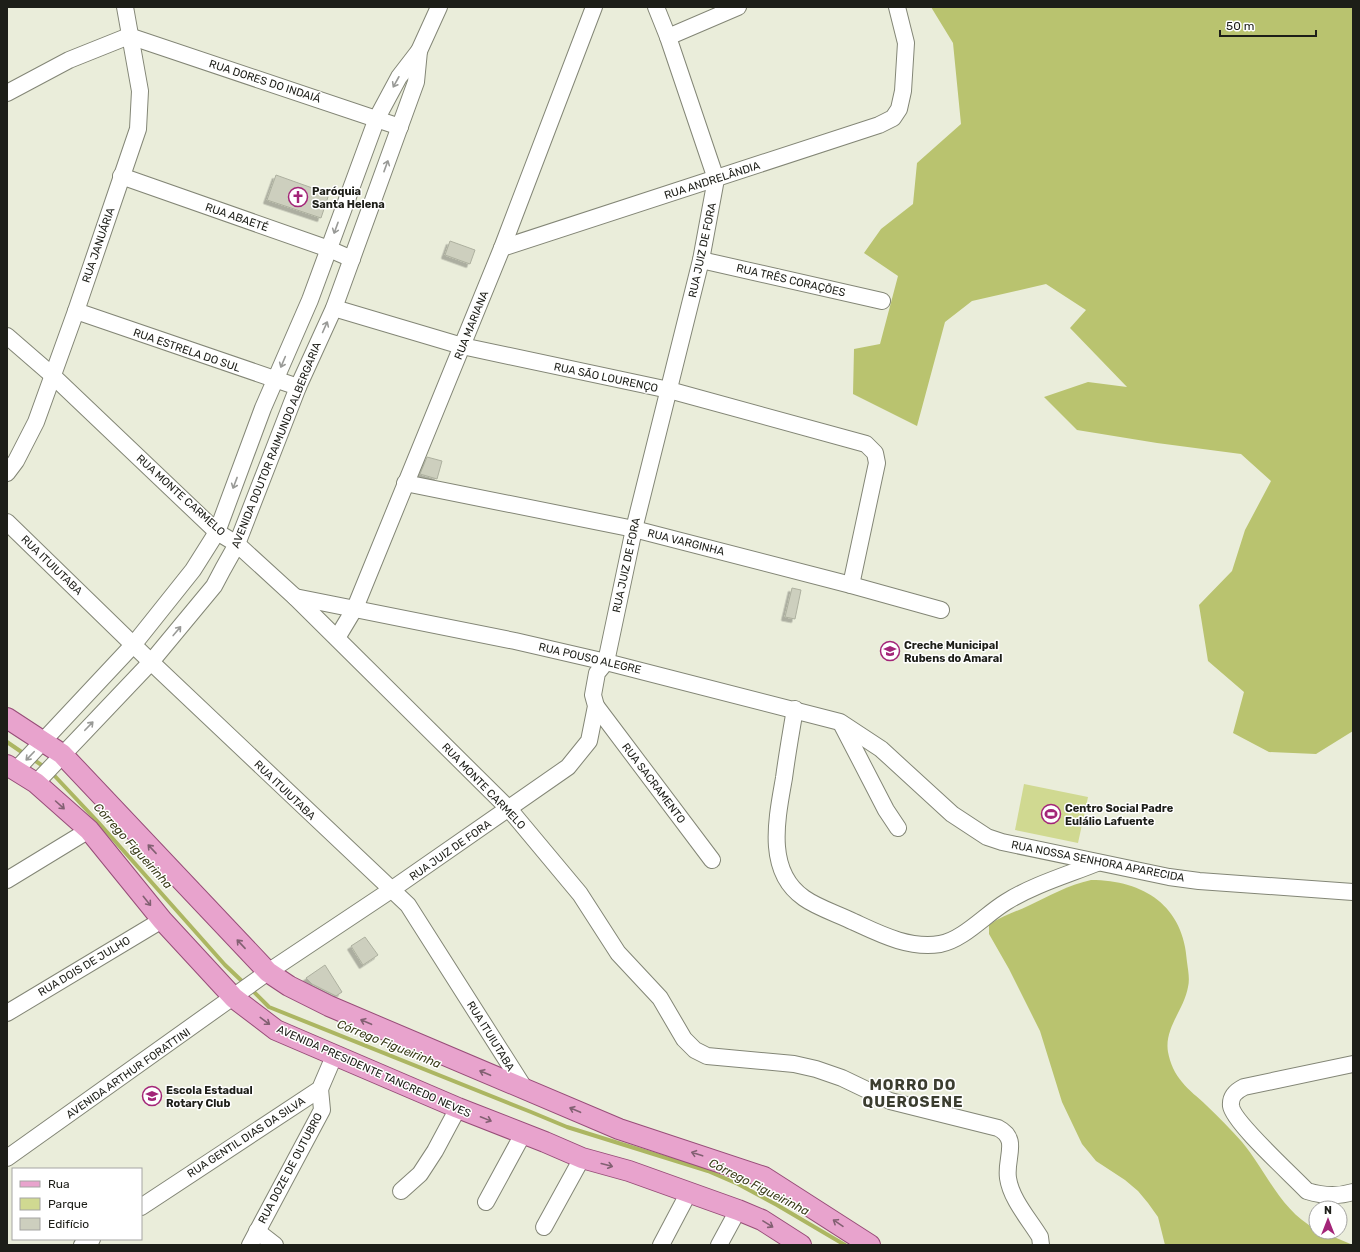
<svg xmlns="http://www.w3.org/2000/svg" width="1360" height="1252" font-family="Rubik,sans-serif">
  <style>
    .green { fill: #d0d991 }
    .forest { fill: #b9c36f }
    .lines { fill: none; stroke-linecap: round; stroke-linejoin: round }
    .stream { stroke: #acb662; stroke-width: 4 }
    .building { fill: #cdcfbe; stroke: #adb09f; filter: url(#shadow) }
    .minor-casing { stroke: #838676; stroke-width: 18 }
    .major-casing { stroke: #974d78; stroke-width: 22 }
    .minor { stroke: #fff; stroke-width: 16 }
    .major { stroke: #e8a3cd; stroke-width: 20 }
    .oneway { stroke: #999a97 }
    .oneway2 { stroke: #826072 }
    .labels { text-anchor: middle; stroke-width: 3; stroke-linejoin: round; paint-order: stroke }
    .street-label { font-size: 11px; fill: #1d1e18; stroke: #fff }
    .poi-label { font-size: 11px; font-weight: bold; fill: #1d1e18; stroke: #fff; text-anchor: start }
    .water-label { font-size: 12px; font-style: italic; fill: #383b17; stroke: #fff }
    .district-label { font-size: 15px; font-weight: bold; letter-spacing: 1px; fill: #3b3d2f; stroke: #fff }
  </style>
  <defs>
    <filter id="shadow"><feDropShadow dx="-3.5" dy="3.5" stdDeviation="0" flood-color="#0004"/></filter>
  </defs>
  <rect width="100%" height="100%" fill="#eaedda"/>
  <polygon class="green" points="1024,784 1088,797 1078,843 1015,830"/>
  <g class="forest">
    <polygon points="931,7 1353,7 1353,731 1316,754 1269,752 1233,733 1244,692 1208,661 1199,605 1232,571 1245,530 1271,481 1241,454 1157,443 1077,430 1044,397 1088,382 1127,387 1070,328 1086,310 1046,284 972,301 945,322 917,426 853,394 854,349 880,344 898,276 864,253 881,229 913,204 917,163 961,124 953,43"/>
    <path d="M1091 880C1144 880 1184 906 1187 962 1188 970 1190 979 1188 987 1184 1010 1164 1028 1168 1052 1170 1063 1175 1074 1182 1082 1189 1091 1198 1097 1206 1105 1219 1117 1231 1130 1242 1142 1267 1172 1280 1210 1316 1229V1232H1322L1353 1245H1165L1158 1217 1148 1203 1138 1191 1125 1180 1096 1161 1082 1144 1062 1102 1040 1031 1009 969 989 934V925C1002 916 1015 912 1028 906 1049 896 1068 885 1091 880Z"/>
  </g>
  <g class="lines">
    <g class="stream">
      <polyline points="7,742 26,755"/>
      <polyline points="31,758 46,768"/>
      <polyline points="51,772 98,822 225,965 245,984"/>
      <polyline points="250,988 269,1007 531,1112 567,1127 708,1171 738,1184 777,1205 845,1245"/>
    </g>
  </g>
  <g class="building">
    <polygon points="276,175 329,194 321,218 267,200"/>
    <polygon points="450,241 475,250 470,264 445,255"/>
    <polygon points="427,457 442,461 437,479 420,474"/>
    <polygon points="792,588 801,590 795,619 785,617"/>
    <polygon points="365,937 378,955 363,965 351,946"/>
    <polygon points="325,965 342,992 336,996 312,984 306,978"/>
  </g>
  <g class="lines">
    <defs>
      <g id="minor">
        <polyline points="668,37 738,7"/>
        <polyline points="7,93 69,60 129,36 400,127"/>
        <polyline points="121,176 329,249 352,259"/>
        <polyline points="502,248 879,125 893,118 899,109 903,91 906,43 897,7"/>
        <polyline points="701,260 882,301"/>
        <polyline points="334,308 462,346 669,390 866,444 875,453 877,463 851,585"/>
        <polyline points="76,311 298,387"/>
        <path d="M7 336 52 375 217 532 237 544 295 597 509 809 580 894 618 953 660 998 684 1039 695 1050 707 1056 794 1064 816 1069 842 1078 890 1101 998 1128C1020 1139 1005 1158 1008 1178 1011 1199 1029 1219 1040 1237L1041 1245"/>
        <polyline points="7,473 16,461 36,422 76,311 138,129 140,91 125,7"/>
        <polyline points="405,483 634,529 851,585 941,610"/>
        <polyline points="7,522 151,662 408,905 525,1089"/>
        <polyline points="295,597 515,641 606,662 840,722 881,749 952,814 987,837 1002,842 1169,877 1199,881 1353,892"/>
        <polyline points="337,638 355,608 502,248 594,7"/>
        <polyline points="596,706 712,860"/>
        <path d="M795 709C791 732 787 755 784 778 777 818 765 871 804 898 818 908 838 914 854 922 880 934 909 949 940 944 963 940 986 914 1006 902 1033 885 1067 875 1097 863"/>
        <polyline points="841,723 886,810 898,828"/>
        <polyline points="16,770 134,644 193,570 217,532 263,408 310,300 377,118 399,77 419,51 439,7"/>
        <polyline points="36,783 151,662 214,586 223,569 237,544 298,387 334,308 416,82 419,51"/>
        <polyline points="7,880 89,830"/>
        <polyline points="7,1013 162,920"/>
        <path d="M1353 1064 1244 1087C1236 1091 1230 1096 1231 1106 1233 1122 1293 1176 1307 1191 1323 1196 1337 1197 1353 1192"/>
        <polyline points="7,1158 268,972 391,890 568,767 589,741 596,706 593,695 597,673 606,662 634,529 701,260 716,179 668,37 656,7"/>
        <polyline points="401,1191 420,1174 435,1151 458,1108"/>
        <polyline points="486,1202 523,1134"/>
        <polyline points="141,1207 320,1089 335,1054"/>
        <polyline points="544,1227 582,1158"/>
        <polyline points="257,1231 275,1245"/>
        <polyline points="82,1245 92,1239"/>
        <polyline points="250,1245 322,1110 320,1089"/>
        <polyline points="661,1245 689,1192"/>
        <polyline points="719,1245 738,1210"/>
      </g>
      <g id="major">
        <polyline points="7,718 62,754 268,972 289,986 329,1006 619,1129 764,1177 870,1245"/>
        <polyline points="7,765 36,783 89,830 162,920 234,998 276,1030 458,1108 545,1142 582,1158 629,1171 738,1210 762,1220 801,1245"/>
      </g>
    </defs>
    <use href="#minor" class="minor-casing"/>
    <use href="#major" class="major-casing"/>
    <use href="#minor" class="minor"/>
    <use href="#major" class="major"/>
  </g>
  <defs><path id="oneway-shaft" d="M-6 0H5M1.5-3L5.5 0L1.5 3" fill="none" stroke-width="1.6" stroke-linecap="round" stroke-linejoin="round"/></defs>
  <g class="oneway">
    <use href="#oneway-shaft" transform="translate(396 82) rotate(119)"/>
    <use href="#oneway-shaft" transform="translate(386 166) rotate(-70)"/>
    <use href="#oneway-shaft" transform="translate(336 228) rotate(110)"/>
    <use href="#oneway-shaft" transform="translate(325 327) rotate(-66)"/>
    <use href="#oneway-shaft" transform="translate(283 362) rotate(113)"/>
    <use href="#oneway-shaft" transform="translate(235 483) rotate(111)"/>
    <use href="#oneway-shaft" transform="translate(177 631) rotate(-50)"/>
    <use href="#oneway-shaft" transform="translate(89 726) rotate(-46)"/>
    <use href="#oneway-shaft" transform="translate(30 756) rotate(134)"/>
  </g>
  <g class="oneway2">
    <use href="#oneway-shaft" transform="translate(60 805) rotate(42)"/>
    <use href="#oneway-shaft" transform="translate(152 849) rotate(-133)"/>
    <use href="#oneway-shaft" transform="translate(147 901) rotate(51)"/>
    <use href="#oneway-shaft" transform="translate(241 944) rotate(-133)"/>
    <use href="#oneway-shaft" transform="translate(265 1021) rotate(37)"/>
    <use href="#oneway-shaft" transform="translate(366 1022) rotate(-157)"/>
    <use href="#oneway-shaft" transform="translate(485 1073) rotate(-157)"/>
    <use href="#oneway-shaft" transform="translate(575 1110) rotate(-157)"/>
    <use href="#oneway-shaft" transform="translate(486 1119) rotate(22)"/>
    <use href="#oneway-shaft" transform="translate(697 1154) rotate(-162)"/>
    <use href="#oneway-shaft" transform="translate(607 1165) rotate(15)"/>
    <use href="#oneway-shaft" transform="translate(838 1223) rotate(-146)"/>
    <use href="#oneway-shaft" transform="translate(768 1224) rotate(32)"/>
  </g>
  <defs>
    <symbol id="church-ring" viewBox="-11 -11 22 22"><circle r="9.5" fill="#fff" stroke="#a32578" stroke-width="1.5"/><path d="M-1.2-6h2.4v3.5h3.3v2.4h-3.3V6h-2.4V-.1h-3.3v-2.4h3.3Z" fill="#a32578"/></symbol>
    <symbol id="school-ring" viewBox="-11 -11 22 22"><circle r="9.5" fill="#fff" stroke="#a32578" stroke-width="1.5"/><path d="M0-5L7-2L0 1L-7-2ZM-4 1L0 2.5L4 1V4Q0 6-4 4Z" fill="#a32578"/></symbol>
    <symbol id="stadium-ring" viewBox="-11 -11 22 22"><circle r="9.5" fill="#fff" stroke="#a32578" stroke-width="1.5"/><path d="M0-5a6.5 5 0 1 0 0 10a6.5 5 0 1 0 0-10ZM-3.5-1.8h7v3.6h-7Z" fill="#a32578"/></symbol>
  </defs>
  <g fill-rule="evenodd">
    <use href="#church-ring" x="287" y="186" width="22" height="22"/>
    <use href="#school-ring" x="879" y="640" width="22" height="22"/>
    <use href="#stadium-ring" x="1040" y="803" width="22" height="22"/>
    <use href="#school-ring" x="141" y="1085" width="22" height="22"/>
  </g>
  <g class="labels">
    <g class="street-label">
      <text transform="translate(265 81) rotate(18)" y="4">RUA DORES DO INDAIÁ</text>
      <text transform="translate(712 180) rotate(-18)" y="4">RUA ANDRELÂNDIA</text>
      <text transform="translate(237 217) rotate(19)" y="4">RUA ABAETÉ</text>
      <text transform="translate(98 245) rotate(-71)" y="4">RUA JANUÁRIA</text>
      <text transform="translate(702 250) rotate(-78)" y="4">RUA JUIZ DE FORA</text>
      <text transform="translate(791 280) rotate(13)" y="4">RUA TRÊS CORAÇÕES</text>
      <text transform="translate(471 325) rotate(-68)" y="4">RUA MARIANA</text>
      <text transform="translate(187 350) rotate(19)" y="4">RUA ESTRELA DO SUL</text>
      <text transform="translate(606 377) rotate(12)" y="4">RUA SÃO LOURENÇO</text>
      <text transform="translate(276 445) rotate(-68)" y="4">AVENIDA DOUTOR RAIMUNDO ALBERGARIA</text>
      <text transform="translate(181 495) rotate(42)" y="4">RUA MONTE CARMELO</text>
      <text transform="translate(686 542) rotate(14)" y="4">RUA VARGINHA</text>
      <text transform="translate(52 565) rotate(44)" y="4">RUA ITUIUTABA</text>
      <text transform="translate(626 565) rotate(-78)" y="4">RUA JUIZ DE FORA</text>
      <text transform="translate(590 658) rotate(13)" y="4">RUA POUSO ALEGRE</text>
      <text transform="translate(654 783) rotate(53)" y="4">RUA SACRAMENTO</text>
      <text transform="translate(484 786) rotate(46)" y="4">RUA MONTE CARMELO</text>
      <text transform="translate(285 790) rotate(44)" y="4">RUA ITUIUTABA</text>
      <text transform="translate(450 850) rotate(-35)" y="4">RUA JUIZ DE FORA</text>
      <text transform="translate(1098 861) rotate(11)" y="4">RUA NOSSA SENHORA APARECIDA</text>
      <text transform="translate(84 966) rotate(-31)" y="4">RUA DOIS DE JULHO</text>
      <text transform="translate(491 1036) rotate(58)" y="4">RUA ITUIUTABA</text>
      <text transform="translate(374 1071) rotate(24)" y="4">AVENIDA PRESIDENTE TANCREDO NEVES</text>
      <text transform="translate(128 1073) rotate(-35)" y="4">AVENIDA ARTHUR FORATTINI</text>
      <text transform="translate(246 1137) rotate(-33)" y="4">RUA GENTIL DIAS DA SILVA</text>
      <text transform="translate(290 1168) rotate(-62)" y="4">RUA DOZE DE OUTUBRO</text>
    </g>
    <g class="poi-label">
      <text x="312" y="195">Paróquia<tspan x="312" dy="13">Santa Helena</tspan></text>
      <text x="904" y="649">Creche Municipal<tspan x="904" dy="13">Rubens do Amaral</tspan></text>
      <text x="1065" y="812">Centro Social Padre<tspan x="1065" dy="13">Eulálio Lafuente</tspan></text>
      <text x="166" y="1094">Escola Estadual<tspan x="166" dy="13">Rotary Club</tspan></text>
    </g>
    <g class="water-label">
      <text transform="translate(133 846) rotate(48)" y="4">Córrego Figueirinha</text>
      <text transform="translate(389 1044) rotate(22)" y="4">Córrego Figueirinha</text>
      <text transform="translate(759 1187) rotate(27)" y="4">Córrego Figueirinha</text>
    </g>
    <g class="district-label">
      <text x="913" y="1090">MORRO DO<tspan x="913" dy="17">QUEROSENE</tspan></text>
    </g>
  </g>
  <rect width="1360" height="1252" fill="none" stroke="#1d1e18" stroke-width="16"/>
  <rect x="12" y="1168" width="130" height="72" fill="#ffffff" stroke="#a5a5a3"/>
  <rect x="20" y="1181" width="20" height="6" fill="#e8a3cd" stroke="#a5a5a3"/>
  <text x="48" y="1188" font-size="12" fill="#1d1e18">Rua</text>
  <rect x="20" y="1198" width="20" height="12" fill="#d0d991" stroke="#a5a5a3"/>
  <text x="48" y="1208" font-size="12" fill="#1d1e18">Parque</text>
  <rect x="20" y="1218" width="20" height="12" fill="#cdcfbe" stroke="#a5a5a3"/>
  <text x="48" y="1228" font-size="12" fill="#1d1e18">Edifício</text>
  <g transform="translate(1328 1220)"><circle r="19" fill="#ffffff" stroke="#a5a5a3"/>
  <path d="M0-3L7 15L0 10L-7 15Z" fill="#a32578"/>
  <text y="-6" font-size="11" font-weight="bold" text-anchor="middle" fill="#1d1e18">N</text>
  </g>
  <path d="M1220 30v6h96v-6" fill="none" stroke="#1d1e18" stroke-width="2"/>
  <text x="1226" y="30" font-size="12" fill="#1d1e18" stroke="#ffffff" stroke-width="3" paint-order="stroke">50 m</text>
</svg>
